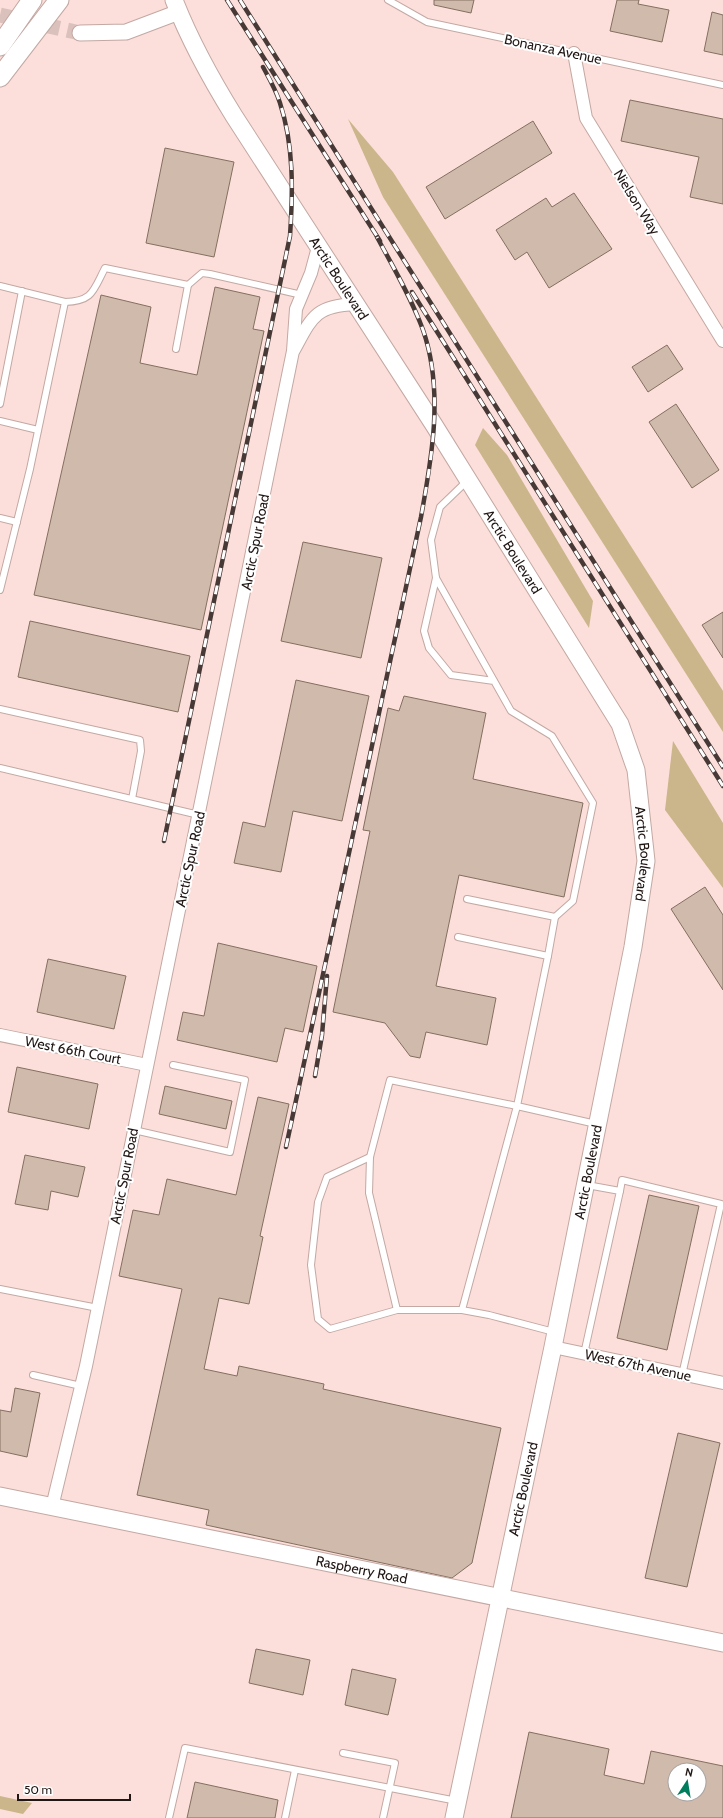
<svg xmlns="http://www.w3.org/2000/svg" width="723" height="1818" font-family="Cabin,sans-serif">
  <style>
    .green { fill: #cbb58a }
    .building { fill: #d0baab; stroke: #836f60; fill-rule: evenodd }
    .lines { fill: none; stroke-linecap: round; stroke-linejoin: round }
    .tertiary-tunnel { stroke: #dbc1bc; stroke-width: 15; stroke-dasharray: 15 8; stroke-linecap: butt }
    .service-casing { stroke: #c3a8a3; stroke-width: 8 }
    .minor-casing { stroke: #c3a8a3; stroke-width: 14 }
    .tertiary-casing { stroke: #c3a8a3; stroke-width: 17 }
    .secondary-casing { stroke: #c3a8a3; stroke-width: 19 }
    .primary-casing { stroke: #c3a8a3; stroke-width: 21 }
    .service { stroke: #fff; stroke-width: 6 }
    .minor { stroke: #fff; stroke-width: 12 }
    .tertiary { stroke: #fff; stroke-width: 15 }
    .secondary { stroke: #fff; stroke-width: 17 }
    .primary { stroke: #fff; stroke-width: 19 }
    .rail-casing { stroke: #463936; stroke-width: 4.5 }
    .rail { stroke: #fff; stroke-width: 3; stroke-dasharray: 9; stroke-linecap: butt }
    .labels { text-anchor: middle; stroke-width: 4; stroke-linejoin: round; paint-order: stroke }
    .street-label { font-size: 14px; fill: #201614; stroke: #fff }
  </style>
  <rect width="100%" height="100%" fill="#fcdfda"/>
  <g class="green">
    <polygon points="348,119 393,172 723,691 723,732 383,197"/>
    <polygon points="483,428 507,455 593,601 589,628 475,445"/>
    <polygon points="673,741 723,823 723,888 665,810"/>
    <polygon points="0,1796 32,1803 23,1814 0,1809"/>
  </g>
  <g class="building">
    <polygon points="434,0 474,0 471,13 434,5"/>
    <polygon points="617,0 639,0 638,4 669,10 662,42 610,31"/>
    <polygon points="712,12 723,15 723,55 704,51"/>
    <polygon points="630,100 723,119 723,204 690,197 699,157 621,141"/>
    <polygon points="533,121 552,153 445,219 426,187"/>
    <polygon points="165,148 234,162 214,257 146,243"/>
    <polygon points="574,193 612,249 549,288 527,252 515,260 496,230 546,198 552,207"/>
    <polygon points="215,287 260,297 253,329 264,331 201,630 34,595 101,295 151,307 140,363 197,375"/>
    <polygon points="667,345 683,369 648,392 632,367"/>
    <polygon points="676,404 719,470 692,488 649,422"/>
    <polygon points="303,542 382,558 361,658 281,641"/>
    <polygon points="723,612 723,658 702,625"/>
    <polygon points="30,621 190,656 178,712 18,677"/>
    <polygon points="296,680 369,696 342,821 293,811 281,872 234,863 243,822 265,827"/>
    <polygon points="404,696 486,713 473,779 583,803 564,897 459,875 436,986 496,998 487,1045 426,1032 420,1058 410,1056 385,1023 333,1012 370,831 363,830 388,708 399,711"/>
    <polygon points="705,887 723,915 723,990 671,909"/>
    <polygon points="218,943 317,966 303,1032 285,1028 277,1062 177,1040 183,1012 204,1016"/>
    <polygon points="48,959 126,976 114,1029 37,1012"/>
    <polygon points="17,1067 98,1084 89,1129 8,1112"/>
    <polygon points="165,1086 232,1101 226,1129 159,1114"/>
    <polygon points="258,1097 289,1104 260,1236 263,1237 249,1304 219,1298 204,1369 237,1376 239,1366 324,1384 323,1389 501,1428 472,1563 452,1578 206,1525 209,1510 137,1495 182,1289 119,1276 133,1210 159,1215 167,1179 236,1195"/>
    <polygon points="25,1155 85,1167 78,1197 51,1191 48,1210 15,1204"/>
    <polygon points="649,1195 699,1206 667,1350 617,1338"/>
    <polygon points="15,1388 40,1393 27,1457 0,1451 0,1410 11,1412"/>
    <polygon points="678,1433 720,1443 687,1587 645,1578"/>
    <polygon points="256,1649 310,1660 303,1695 249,1683"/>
    <polygon points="352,1669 396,1679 388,1715 345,1705"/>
    <path d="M529 1732 609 1749 604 1775 644 1784 651 1751 723 1766V1818H511ZM675 1770H699V1794H675Z"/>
    <polygon points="195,1782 278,1800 275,1818 187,1818"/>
  </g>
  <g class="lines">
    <polyline class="tertiary-tunnel" points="0,15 80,33"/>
    <defs>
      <g id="service">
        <polyline points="388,0 427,22 723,85"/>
        <polyline points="188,285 202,273 210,274 302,295"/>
        <polyline points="0,286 65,302 30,469 0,590"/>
        <path d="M65 302C93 301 93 291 105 268L188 285 176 349"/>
        <polyline points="0,404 22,291"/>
        <polyline points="0,421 38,430"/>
        <polyline points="0,518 17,522"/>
        <polyline points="436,578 431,540 440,507 467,481"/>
        <polyline points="494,681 451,675 429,648 424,631 436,578 511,711 552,736 593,803 573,901 555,917"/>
        <polyline points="0,709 140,740 141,751 132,799"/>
        <polyline points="0,768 199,815"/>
        <polyline points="467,899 555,917 548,956"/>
        <polyline points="458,937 548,956 517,1106 596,1124"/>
        <polyline points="134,1130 230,1152 245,1080 173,1065"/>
        <polyline points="370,1157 327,1177 318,1202 311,1265 318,1319 330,1329 397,1310"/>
        <polyline points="620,1191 622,1180 721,1204 682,1375"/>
        <polyline points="0,1289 98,1308"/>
        <polyline points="462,1310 517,1106 390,1080 370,1157 369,1193 397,1310 462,1310 489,1315 554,1332"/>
        <polyline points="584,1354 620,1191 587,1185"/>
        <polyline points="33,1375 81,1386"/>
        <polyline points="343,1753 395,1763 383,1818"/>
        <polyline points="169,1818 185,1748 457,1801"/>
        <polyline points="285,1818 295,1770"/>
      </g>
      <g id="minor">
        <polyline points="574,53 586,118 723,341"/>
        <path d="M294 350C312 317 315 306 355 304"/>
        <polyline points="0,1035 147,1065"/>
        <polyline points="553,1347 723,1383"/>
        <polyline points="52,1507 86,1366 293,351 296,309 311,273 318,247"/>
      </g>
      <polyline id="tertiary" points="80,33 126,32 179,12"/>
      <g id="secondary">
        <path id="s1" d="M174 0C190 41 211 79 234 116L434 425 620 724 636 770 646 861 633 947 553 1347 454 1818"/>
        <path id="s2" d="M0 1496 723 1643"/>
      </g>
      <g id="primary">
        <polyline points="0,46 32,0"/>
        <polyline points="0,77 59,0"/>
      </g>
    </defs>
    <use href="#service" class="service-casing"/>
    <use href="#minor" class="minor-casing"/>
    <use href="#tertiary" class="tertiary-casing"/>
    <use href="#secondary" class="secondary-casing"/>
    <use href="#primary" class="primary-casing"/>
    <use href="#service" class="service"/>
    <use href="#minor" class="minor"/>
    <use href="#tertiary" class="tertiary"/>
    <use href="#secondary" class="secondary"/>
    <use href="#primary" class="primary"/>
    <defs>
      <g id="rail">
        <polyline points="227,0 380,241"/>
        <polyline points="240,0 723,767"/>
        <polyline points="412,292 723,786"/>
        <path d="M164 841 290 236C293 191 294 146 280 103 276 90 269 78 263 67"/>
        <polyline points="315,1076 322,1035 327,976"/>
        <path d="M286 1147 421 517C432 457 444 390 423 330 411 297 393 267 377 237"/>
      </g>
    </defs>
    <use href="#rail" class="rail-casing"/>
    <use href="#rail" class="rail"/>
  </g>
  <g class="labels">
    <g class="street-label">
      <text transform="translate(553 49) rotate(12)" y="5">Bonanza Avenue</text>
      <text transform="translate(637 202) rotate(58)" y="5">Nielson Way</text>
      <text dy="5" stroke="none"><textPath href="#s1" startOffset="324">Arctic Boulevard</textPath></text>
      <text transform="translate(255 542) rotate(-79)" y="5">Arctic Spur Road</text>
      <text dy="5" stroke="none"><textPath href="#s1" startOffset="648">Arctic Boulevard</textPath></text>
      <text dy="5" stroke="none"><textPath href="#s1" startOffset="984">Arctic Boulevard</textPath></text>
      <text transform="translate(190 859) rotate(-78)" y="5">Arctic Spur Road</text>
      <text transform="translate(73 1050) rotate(11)" y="5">West 66th Court</text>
      <text transform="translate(588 1172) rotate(-79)" y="5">Arctic Boulevard</text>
      <text transform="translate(124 1176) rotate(-79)" y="5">Arctic Spur Road</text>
      <text transform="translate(638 1365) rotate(12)" y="5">West 67th Avenue</text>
      <text transform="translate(523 1489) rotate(-78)" y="5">Arctic Boulevard</text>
      <text dy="5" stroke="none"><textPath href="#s2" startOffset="369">Raspberry Road</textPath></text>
    </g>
  </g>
  <g transform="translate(687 1782) rotate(12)"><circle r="19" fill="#ffffff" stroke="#a6a2a1"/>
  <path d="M0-3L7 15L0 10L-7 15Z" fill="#007d5d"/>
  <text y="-6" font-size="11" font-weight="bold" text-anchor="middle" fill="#201614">N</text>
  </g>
  <path d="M18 1794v6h112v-6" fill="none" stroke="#201614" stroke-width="2"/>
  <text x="24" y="1794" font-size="12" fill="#201614" stroke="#ffffff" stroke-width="3" paint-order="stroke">50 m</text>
</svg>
